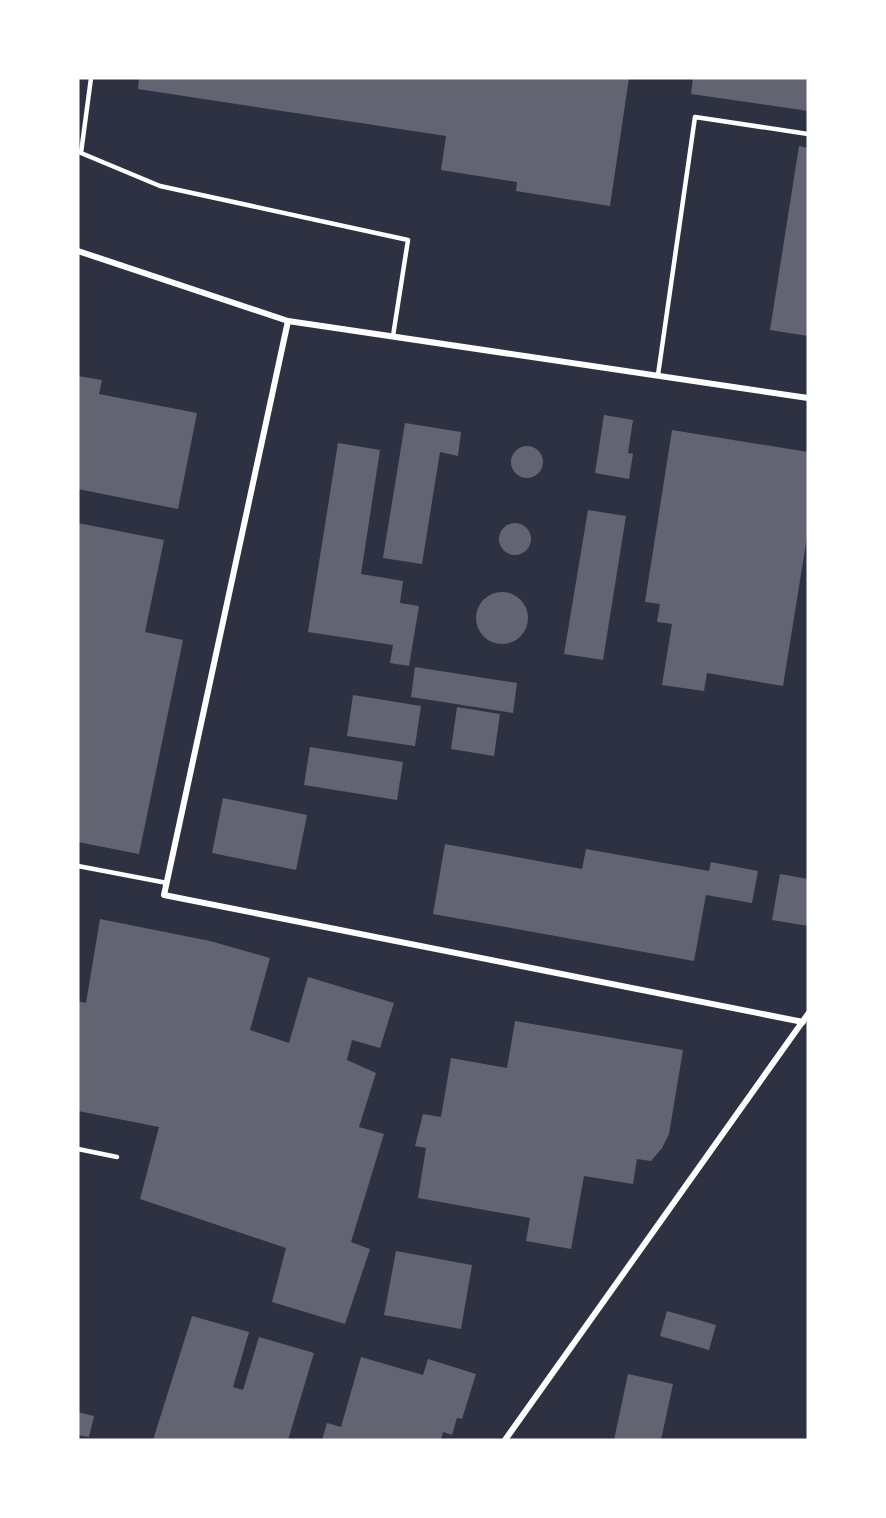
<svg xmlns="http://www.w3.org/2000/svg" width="886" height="1518" font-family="Arial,sans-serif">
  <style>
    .building { fill: #626471 }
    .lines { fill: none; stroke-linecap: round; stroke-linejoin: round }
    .service { stroke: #fff; stroke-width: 4.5 }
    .minor { stroke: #fff; stroke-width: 6 }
  </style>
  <rect width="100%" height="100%" fill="#2d3142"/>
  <g class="building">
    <polygon points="139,78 629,78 610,206 516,191 517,182 441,170 446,136 138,89"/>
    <polygon points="693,78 808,78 808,111 691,94"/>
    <polygon points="799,146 808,148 808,336 770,330"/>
    <polygon points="78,376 102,380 99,394 197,413 178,509 78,489"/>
    <polygon points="604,415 633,420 628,453 633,454 629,479 595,473"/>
    <polygon points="405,423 461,432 458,456 440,452 422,564 383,558"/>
    <polygon points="672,430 808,452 808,531 783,686 707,673 704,691 662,685 672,624 657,622 660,604 645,602"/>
    <polygon points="338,443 380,450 361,574 403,581 400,603 419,606 409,666 390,663 393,645 308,632"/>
    <circle cx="527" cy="462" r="16"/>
    <polygon points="588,510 626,516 603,660 564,654"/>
    <polygon points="78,523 164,540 145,632 183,640 139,854 78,842"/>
    <circle cx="515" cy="539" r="16"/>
    <circle cx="502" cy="618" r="26"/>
    <polygon points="415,667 517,683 513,713 411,697"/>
    <polygon points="353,695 421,706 415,746 347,736"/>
    <polygon points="457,707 500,714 494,756 451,749"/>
    <polygon points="310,747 403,762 397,800 304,785"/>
    <polygon points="223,798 307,815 296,870 212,853"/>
    <polygon points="445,844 582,869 586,849 709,871 711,862 758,871 752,903 706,895 694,961 433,914"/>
    <polygon points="780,874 808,879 808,926 772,920"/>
    <polygon points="100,919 210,941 270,958 250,1030 289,1043 308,977 394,1003 380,1048 352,1040 347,1060 376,1073 359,1127 384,1134 351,1242 370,1249 345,1324 272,1302 286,1248 140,1199 159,1127 78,1111 78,1001 86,1003"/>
    <polygon points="515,1021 683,1050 669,1134 662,1148 651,1161 637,1159 633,1184 584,1176 571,1249 526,1241 530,1218 418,1198 426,1148 415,1146 423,1114 441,1117 451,1058 507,1068"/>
    <polygon points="396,1251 472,1265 461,1329 384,1315"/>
    <polygon points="667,1311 716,1325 709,1350 660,1336"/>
    <polygon points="192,1316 249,1332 233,1387 243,1390 259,1337 314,1353 288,1440 153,1440"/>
    <polygon points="361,1357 423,1375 428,1359 476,1374 462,1419 457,1418 452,1435 443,1432 441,1440 322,1440 327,1423 341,1427"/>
    <polygon points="628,1374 673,1384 661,1440 614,1440"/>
    <polygon points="78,1412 94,1416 89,1437 78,1435"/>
  </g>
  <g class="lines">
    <g class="service">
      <polyline points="91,78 81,153 160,186 408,240 393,336"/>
      <polyline points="658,375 695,117 808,134"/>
      <polyline points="78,866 167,883"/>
      <polyline points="78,1149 117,1157"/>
    </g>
    <g class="minor">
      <polyline points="78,251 288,321 808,398"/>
      <polyline points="288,321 164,895 803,1022"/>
      <polyline points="505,1440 808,1014"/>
    </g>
  </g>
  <rect width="886" height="1518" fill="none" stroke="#ffffff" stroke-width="159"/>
</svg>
